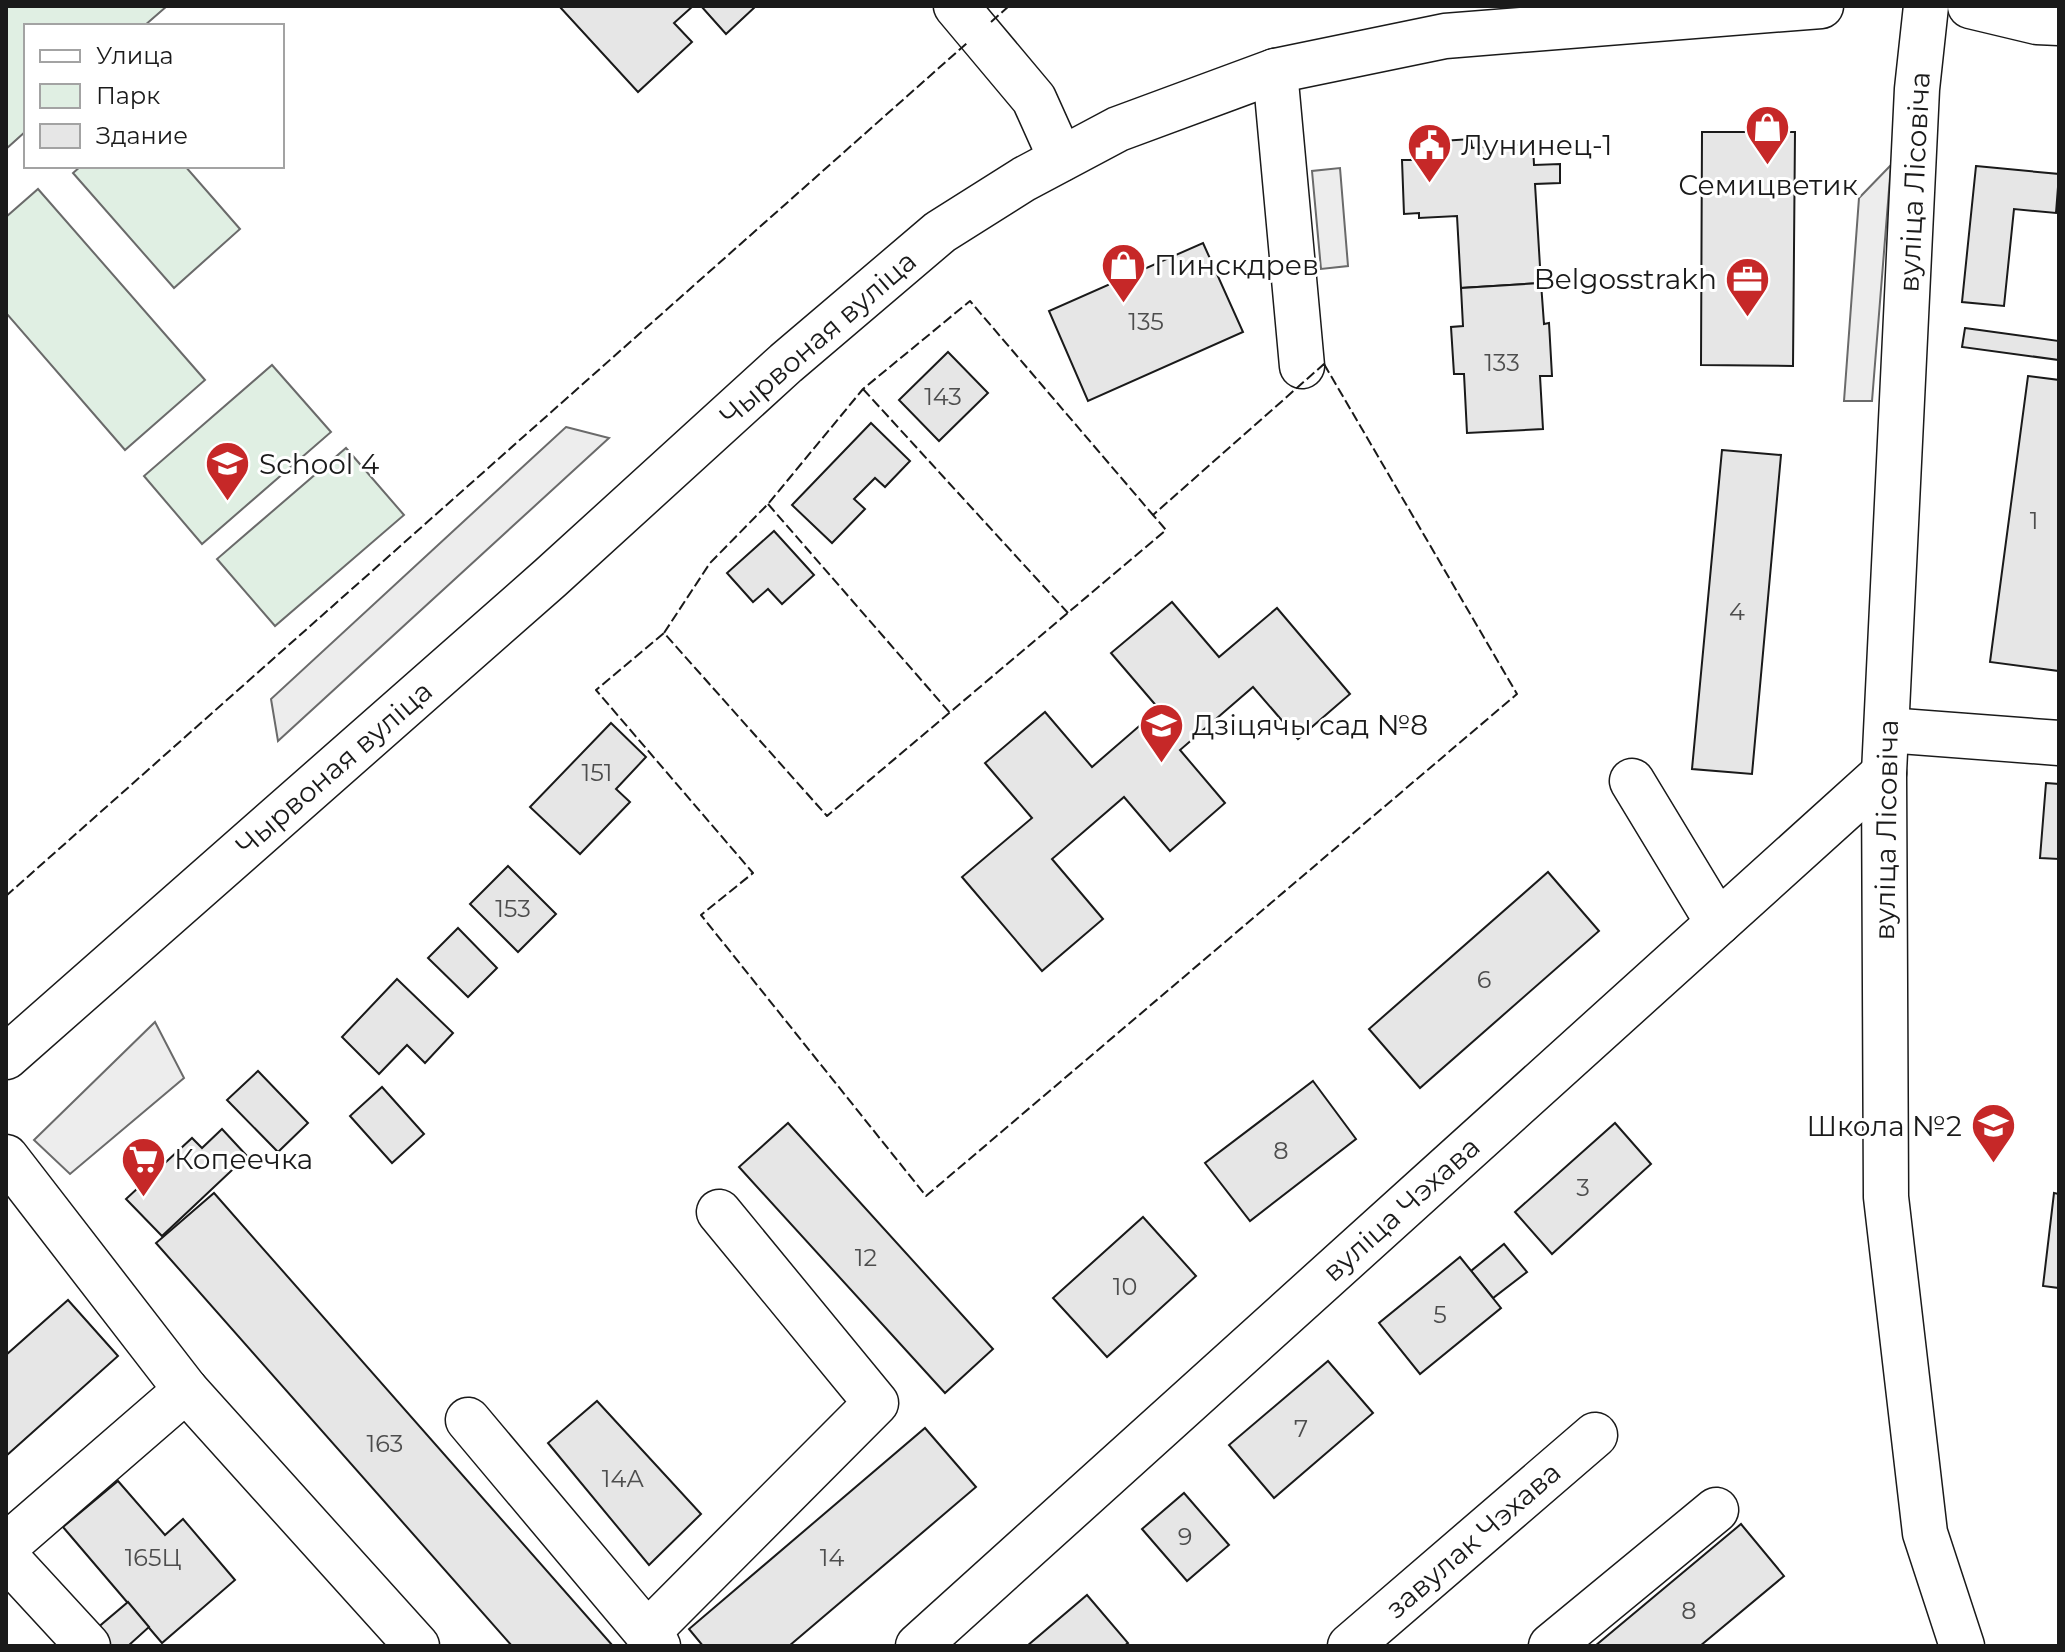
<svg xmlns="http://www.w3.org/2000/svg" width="2065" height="1652" font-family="Montserrat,sans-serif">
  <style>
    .green { fill: #e0efe3; stroke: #6a6a6a; stroke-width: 2 }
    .parking { fill: #ededed; stroke: #6a6a6a; stroke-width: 2 }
    .building { fill: #e6e6e6; stroke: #1a1a1a; stroke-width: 2 }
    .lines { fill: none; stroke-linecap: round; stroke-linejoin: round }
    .minor-casing { stroke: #1a1a1a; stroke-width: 47 }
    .major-casing { stroke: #1a1a1a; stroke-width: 47 }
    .minor { stroke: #fff; stroke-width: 44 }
    .major { stroke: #fff; stroke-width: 44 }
    .fence { stroke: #1a1a1a; stroke-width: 2; stroke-dasharray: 10 4; stroke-linecap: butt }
    .labels { text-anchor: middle; stroke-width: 6; stroke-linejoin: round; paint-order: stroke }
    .number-label { font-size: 24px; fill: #4d4d4d }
    .poi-label { font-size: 28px; fill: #1a1a1a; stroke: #fff; text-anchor: start }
    .street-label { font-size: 28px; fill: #1a1a1a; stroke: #fff }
  </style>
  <rect width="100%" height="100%" fill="#fff"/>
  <g class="green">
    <polygon points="6,6 167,6 144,26 26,26 26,131 6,149"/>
    <polygon points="81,166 185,166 240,229 174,288 73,173"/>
    <polygon points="38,189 205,380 125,450 6,313 6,217"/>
    <polygon points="272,365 331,432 202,544 144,476"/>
    <polygon points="346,448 404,515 275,626 217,559"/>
  </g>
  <g class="parking">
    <polygon points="1891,165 1872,401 1844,401 1859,198"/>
    <polygon points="1340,168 1348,266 1321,269 1312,171"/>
    <polygon points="566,427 609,438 278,741 271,699"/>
    <polygon points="155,1022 184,1078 70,1174 34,1140"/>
  </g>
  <g class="building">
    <polygon points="559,6 693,6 674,23 692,42 638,92"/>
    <polygon points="701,6 756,6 726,34"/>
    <polygon points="1702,132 1795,132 1793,366 1701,365"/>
    <polygon points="1471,139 1472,148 1533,144 1534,165 1560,164 1560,183 1535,184 1541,283 1461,288 1457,216 1419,218 1419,213 1404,214 1402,160 1412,160 1411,143"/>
    <polygon points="1976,166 2059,174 2056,213 2014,209 2004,306 1962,302"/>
    <polygon points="1203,243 1243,332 1088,401 1049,311"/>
    <polygon points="1541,283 1544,324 1549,323 1552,376 1540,376 1543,429 1467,433 1464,374 1454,374 1451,327 1463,326 1461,288"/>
    <polygon points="1965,328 2059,341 2059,360 1962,347"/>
    <polygon points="948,352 988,393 939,441 899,400"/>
    <polygon points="2028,376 2059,380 2059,671 1990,662"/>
    <polygon points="871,423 910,461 885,487 875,478 854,499 865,509 832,543 792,505"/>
    <polygon points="1722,450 1781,455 1752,774 1692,769"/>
    <polygon points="774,531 814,575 782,604 768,589 753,602 727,573"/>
    <polygon points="1172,602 1219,657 1277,608 1350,694 1298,739 1253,687 1180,750 1225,803 1170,851 1124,797 1052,859 1103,919 1042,971 962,877 1032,818 985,763 1045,712 1092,767 1159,709 1111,653"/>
    <polygon points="611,723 646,757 616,789 630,802 580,854 530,807"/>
    <polygon points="2046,783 2059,784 2059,859 2040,858"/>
    <polygon points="508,866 556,914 518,952 470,904"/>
    <polygon points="1548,872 1599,931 1420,1088 1369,1029"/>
    <polygon points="458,928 497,968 468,997 428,958"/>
    <polygon points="397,979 453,1033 425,1063 407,1045 379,1074 342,1037"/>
    <polygon points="258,1071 308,1123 278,1152 227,1100"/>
    <polygon points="1313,1081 1356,1139 1250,1221 1205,1163"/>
    <polygon points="382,1087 424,1134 392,1163 350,1116"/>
    <polygon points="788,1123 993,1349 945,1393 739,1167"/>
    <polygon points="1615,1123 1651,1164 1552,1254 1515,1212"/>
    <polygon points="222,1129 247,1156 162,1236 126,1199 192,1138 202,1148"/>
    <polygon points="214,1193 613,1646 512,1646 156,1243"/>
    <polygon points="2054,1193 2059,1194 2059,1288 2043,1286"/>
    <polygon points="1143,1217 1196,1276 1107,1357 1053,1298"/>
    <polygon points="1504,1244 1527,1272 1493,1298 1471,1271"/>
    <polygon points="1460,1257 1501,1308 1420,1374 1379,1323"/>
    <polygon points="68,1300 118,1356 6,1456 6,1355"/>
    <polygon points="1328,1361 1373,1413 1274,1498 1229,1445"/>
    <polygon points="597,1401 701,1514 649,1565 548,1443"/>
    <polygon points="925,1428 976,1487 789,1646 703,1646 689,1629"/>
    <polygon points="118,1481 165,1535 183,1519 235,1580 162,1643 63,1527"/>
    <polygon points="1184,1493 1229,1545 1187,1581 1142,1529"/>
    <polygon points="1741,1524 1784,1576 1700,1646 1595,1646"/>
    <polygon points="1087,1595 1128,1643 1124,1646 1027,1646"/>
    <polygon points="128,1602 149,1627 128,1646 98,1646 89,1635"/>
  </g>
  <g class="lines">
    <defs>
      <g id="minor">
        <polyline points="956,6 1034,99 1061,159"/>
        <polyline points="1926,6 1917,89 1884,773 1886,1197 1925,1533 1962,1646"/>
        <polyline points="1275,71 1302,366"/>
        <polyline points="1887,730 2059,743"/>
        <polyline points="1632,781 1718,923"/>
        <polyline points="6,1157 186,1390 417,1646"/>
        <polyline points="468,1420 658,1646"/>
        <polyline points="6,1546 186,1390"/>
        <polyline points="6,1557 88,1646"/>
        <polyline points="647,1633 876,1403 719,1212"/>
        <polyline points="918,1646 1884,773"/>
        <polyline points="1350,1646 1595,1435"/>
        <polyline points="1551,1646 1716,1510"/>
      </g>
      <g id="major">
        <polyline points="1970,6 2037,22 2059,23"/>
        <polyline points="6,1057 550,578 786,363 940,232 1024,179 1118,129 1275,71 1445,36 1821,6"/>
      </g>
    </defs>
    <use href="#minor" class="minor-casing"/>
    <use href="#major" class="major-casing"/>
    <use href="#minor" class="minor"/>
    <use href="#major" class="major"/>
    <g class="fence">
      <polyline points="991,22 1009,6"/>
      <polygon points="1324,364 1517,694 926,1196 701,915 753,873 596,690 664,633 827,816 1166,530 1153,515"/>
      <polyline points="863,389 1068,613"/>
      <polyline points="768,504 950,713"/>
      <polyline points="664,633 710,563 768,504 863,389 970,301 1153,515"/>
      <polyline points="6,896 967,43"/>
    </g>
  </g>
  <defs>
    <symbol id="shop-pin" viewBox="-11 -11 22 30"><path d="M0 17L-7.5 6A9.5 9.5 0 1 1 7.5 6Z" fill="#c62828" stroke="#fff"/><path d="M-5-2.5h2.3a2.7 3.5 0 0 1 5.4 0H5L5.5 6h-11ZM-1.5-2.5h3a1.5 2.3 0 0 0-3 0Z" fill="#fff"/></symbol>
    <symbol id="civic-pin" viewBox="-11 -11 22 30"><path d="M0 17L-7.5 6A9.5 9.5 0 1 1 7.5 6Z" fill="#c62828" stroke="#fff"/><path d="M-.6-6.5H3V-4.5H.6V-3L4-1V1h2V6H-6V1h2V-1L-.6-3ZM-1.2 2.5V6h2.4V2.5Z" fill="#fff"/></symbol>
    <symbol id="office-pin" viewBox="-11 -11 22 30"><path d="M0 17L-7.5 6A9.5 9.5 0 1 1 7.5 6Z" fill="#c62828" stroke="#fff"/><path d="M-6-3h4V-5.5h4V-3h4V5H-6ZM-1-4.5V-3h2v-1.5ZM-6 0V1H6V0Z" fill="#fff"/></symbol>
    <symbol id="school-pin" viewBox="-11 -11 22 30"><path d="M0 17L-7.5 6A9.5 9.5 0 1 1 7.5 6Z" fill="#c62828" stroke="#fff"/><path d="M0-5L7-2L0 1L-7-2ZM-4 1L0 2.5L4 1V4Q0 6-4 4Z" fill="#fff"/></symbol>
    <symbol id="supermarket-pin" viewBox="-11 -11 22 30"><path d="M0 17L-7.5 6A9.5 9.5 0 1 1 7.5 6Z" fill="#c62828" stroke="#fff"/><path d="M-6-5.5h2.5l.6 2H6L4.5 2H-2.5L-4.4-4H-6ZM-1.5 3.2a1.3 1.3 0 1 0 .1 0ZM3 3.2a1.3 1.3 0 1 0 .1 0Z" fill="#fff"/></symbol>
  </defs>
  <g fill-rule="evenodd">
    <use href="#shop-pin" x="1742" y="102" width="51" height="69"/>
    <use href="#civic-pin" x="1404" y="120" width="51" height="69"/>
    <use href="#shop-pin" x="1098" y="240" width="51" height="69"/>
    <use href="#office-pin" x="1722" y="254" width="51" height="69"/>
    <use href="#school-pin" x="202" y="438" width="51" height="69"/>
    <use href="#school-pin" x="1136" y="700" width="51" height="69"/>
    <use href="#school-pin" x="1968" y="1100" width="51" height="69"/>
    <use href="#supermarket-pin" x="118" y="1134" width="51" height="69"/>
  </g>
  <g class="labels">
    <g class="number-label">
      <text x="1146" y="330">135</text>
      <text x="1502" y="371">133</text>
      <text x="943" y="405">143</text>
      <text x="2034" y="529">1</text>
      <text x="1737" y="620">4</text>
      <text x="597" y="781">151</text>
      <text x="513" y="917">153</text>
      <text x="1484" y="988">6</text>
      <text x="1281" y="1159">8</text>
      <text x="1583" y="1196">3</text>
      <text x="866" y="1266">12</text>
      <text x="1125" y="1295">10</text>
      <text x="1440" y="1323">5</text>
      <text x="1301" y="1437">7</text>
      <text x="385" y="1452">163</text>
      <text x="623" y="1487">14А</text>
      <text x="1185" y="1545">9</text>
      <text x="153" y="1566">165Ц</text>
      <text x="832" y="1566">14</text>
      <text x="1689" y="1619">8</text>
    </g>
    <g class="poi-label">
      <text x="1461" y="155">Лунинец-1</text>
      <text x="1768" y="195" text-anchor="middle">Семицветик</text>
      <text x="1154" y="275">Пинскдрев</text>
      <text x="1717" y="289" text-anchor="end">Belgosstrakh</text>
      <text x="259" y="474">School 4</text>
      <text x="1192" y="735">Дзіцячы сад №8</text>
      <text x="1962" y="1136" text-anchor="end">Школа №2</text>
      <text x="174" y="1169">Копеечка</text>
    </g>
    <g class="street-label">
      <text transform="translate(1914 182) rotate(-87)" y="10">вуліца Лісовіча</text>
      <text transform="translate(818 338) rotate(-41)" y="10">Чырвоная вуліца</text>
      <text transform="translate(334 768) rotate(-41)" y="10">Чырвоная вуліца</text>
      <text transform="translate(1886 830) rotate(-89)" y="10">вуліца Лісовіча</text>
      <text transform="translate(1401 1209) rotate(-42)" y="10">вуліца Чэхава</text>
      <text transform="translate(1473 1540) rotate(-41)" y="10">завулак Чэхава</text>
    </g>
  </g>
  <rect width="2065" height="1652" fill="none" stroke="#1a1a1a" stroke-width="16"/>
  <rect x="24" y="24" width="260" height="144" fill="#ffffff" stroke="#a3a3a3" stroke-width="2"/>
  <rect x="40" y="50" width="40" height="12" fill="#ffffff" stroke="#a3a3a3" stroke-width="2"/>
  <text x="96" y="64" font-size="24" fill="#1a1a1a">Улица</text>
  <rect x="40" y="84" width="40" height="24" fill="#e0efe3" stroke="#a3a3a3" stroke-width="2"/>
  <text x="96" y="104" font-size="24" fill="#1a1a1a">Парк</text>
  <rect x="40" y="124" width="40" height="24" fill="#e6e6e6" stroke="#a3a3a3" stroke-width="2"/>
  <text x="96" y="144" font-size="24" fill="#1a1a1a">Здание</text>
</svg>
